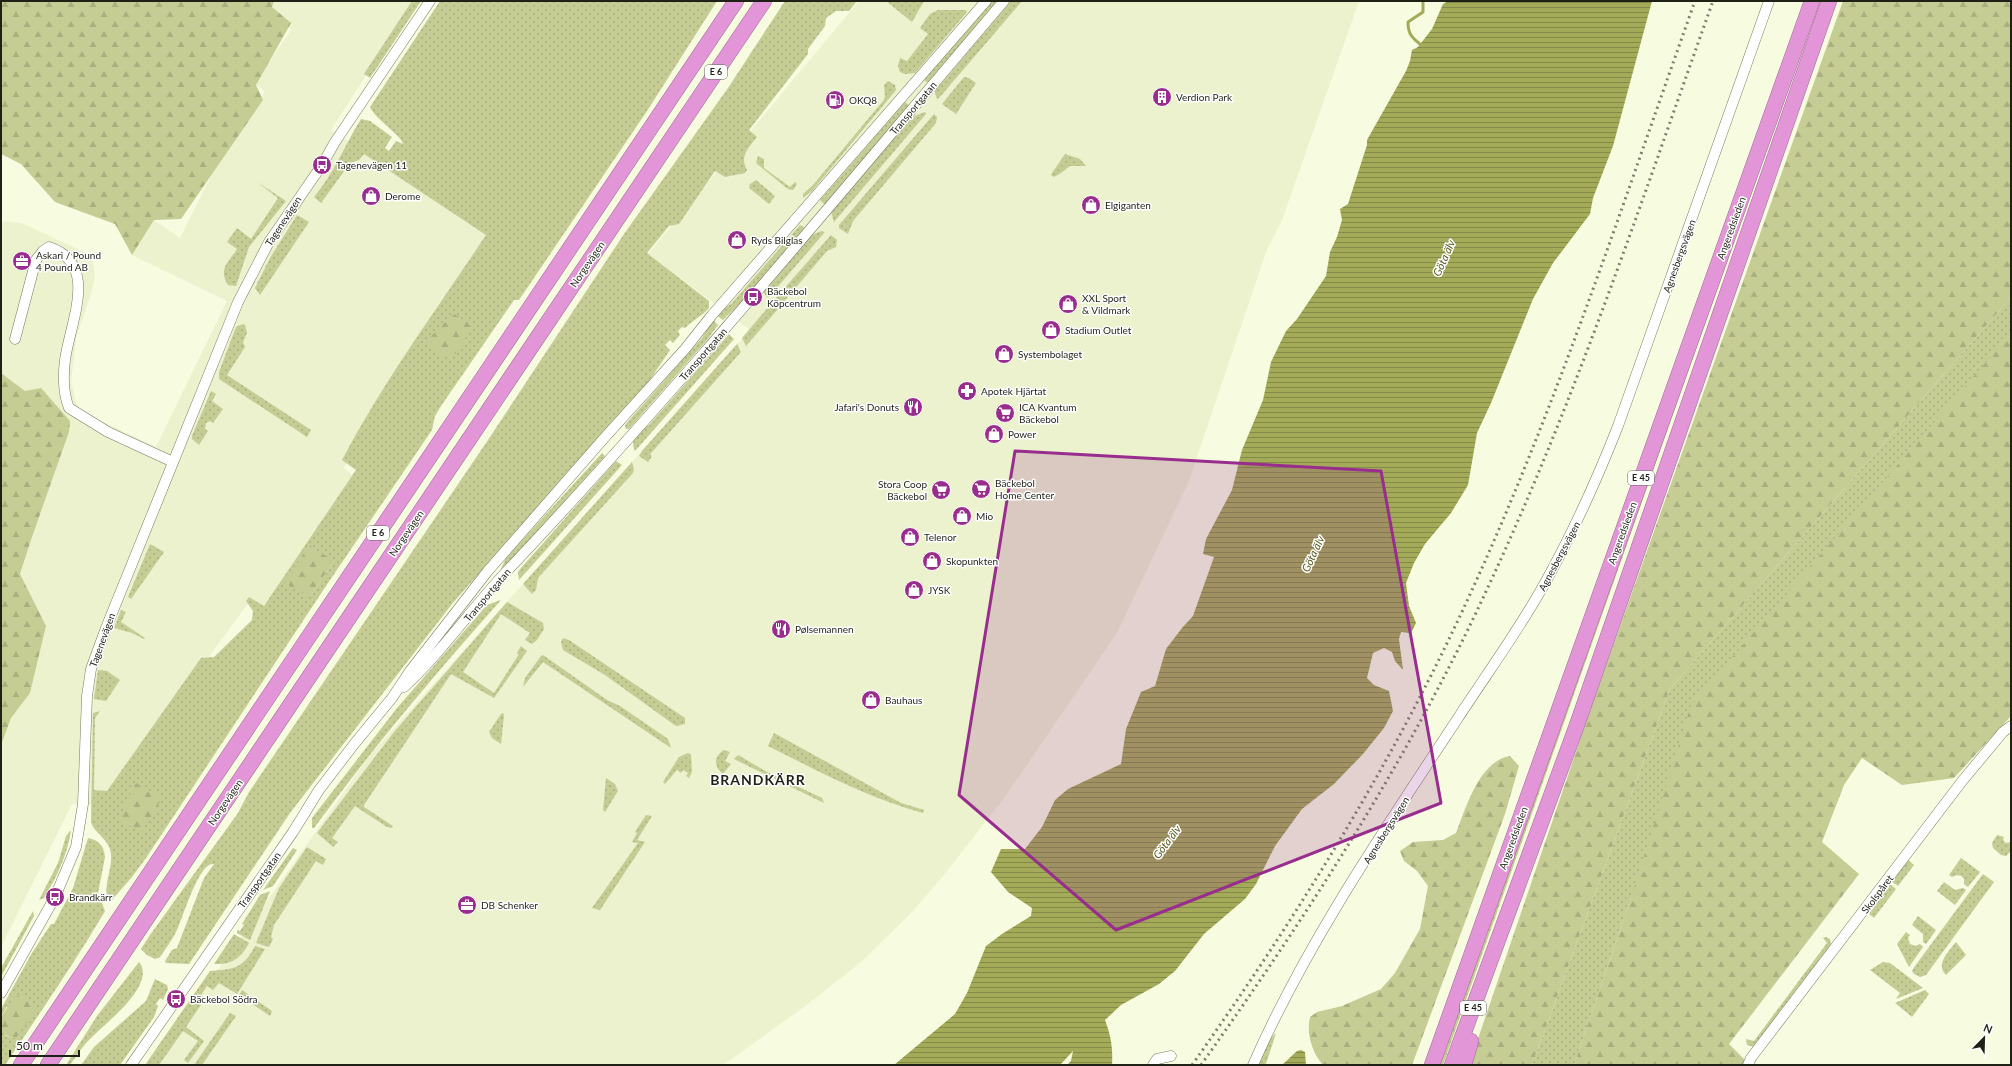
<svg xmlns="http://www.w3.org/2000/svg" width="2012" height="1066" font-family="Lato,sans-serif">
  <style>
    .built { fill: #ecf1ce }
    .grass { fill: url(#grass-dots); fill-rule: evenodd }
    .forest { fill: url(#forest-firs) }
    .water { fill: url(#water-rules) }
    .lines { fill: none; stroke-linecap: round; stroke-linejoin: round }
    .stream { stroke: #a3ab59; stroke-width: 3 }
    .minor-casing { stroke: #777a62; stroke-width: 11 }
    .highway-casing { stroke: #9e6d93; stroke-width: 16 }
    .minor { stroke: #fff; stroke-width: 10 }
    .highway { stroke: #e296d7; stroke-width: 15 }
    .rail { stroke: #7d7f6e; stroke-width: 3; stroke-dasharray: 2 4; stroke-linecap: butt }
    .marked { fill: #982d8e; fill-opacity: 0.2; stroke: #982d8e; stroke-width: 3; stroke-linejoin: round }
    .labels { text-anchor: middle; stroke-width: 3; stroke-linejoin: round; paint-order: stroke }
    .shield { fill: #fff; stroke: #62635c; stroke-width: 1 }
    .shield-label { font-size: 9px; font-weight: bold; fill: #1f2016 }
    .poi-label { font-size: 10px; fill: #1f2016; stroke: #fff; text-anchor: start }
    .street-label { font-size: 10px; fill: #1f2016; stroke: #fff }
    .water-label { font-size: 11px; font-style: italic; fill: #575c20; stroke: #fff }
    .district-label { font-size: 14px; font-weight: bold; letter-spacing: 1px; fill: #1f2016; stroke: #fff }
  </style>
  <defs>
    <pattern id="grass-dots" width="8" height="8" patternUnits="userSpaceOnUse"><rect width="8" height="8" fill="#c5cc94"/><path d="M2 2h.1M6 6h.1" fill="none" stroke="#a9af7f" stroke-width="1.8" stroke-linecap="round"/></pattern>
    <pattern id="forest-firs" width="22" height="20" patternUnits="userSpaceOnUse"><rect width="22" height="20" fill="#c5cc94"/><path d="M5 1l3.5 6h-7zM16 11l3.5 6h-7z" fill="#a9af7f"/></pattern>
    <pattern id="water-rules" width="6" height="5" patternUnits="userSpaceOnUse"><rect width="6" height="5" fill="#a3ab59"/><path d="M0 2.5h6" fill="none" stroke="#848b49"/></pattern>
  </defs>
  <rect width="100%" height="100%" fill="#f7fbe0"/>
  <g class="built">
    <polygon points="274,1 414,1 331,130 492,235 357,440 344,468 357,479 263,611 249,602 100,805 72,804 1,947 1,745 11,718 30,693 46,626 20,575 32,537 69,432 70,421 64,415 25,391 1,373 1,224 5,221 24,224 92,256 95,277 90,297 76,338 71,382 76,403 82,412 156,447 227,301 132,255 154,220 180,238 218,162 265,92 255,83 291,30 272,7"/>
    <polygon points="859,1 1359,1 1282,220 1266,252 1189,481 1117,633 1005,797 943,876 910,914 861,962 804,1007 723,1065 151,1065 370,755 750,330 648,254"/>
  </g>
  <g class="grass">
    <polygon points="412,1 421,1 370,78 364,74"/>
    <path d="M440 1H717L647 111 519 300H514L441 406 435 416 432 430 328 583 146 858 132 877 111 901H108C102 884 115 866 110 849 106 837 92 831 91 821L93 713 100 711 95 718 94 790 107 791 201 658 214 657 252 620 253 611 246 601 249 597 264 606 356 470 342 460C383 382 437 309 486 235L364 154 359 160 350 163 321 203 314 197C335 172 344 146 361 119L370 121 392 137 385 148 389 151 396 141 403 144C401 135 376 120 370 107ZM334 561 311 595H306L297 589Z"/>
    <path d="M785 1H857L849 11H836L826 18 825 26 808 49V54L749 130 757 137C749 147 739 156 747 170L745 173 725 177 715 171 679 224 669 226 647 253 709 301V308C702 316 693 320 685 328L682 327 678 331 680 335 673 343 670 340 665 345 670 350 649 381 452 604 290 813 189 964 166 963 165 961 172 950 177 948 204 878 214 864C199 861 183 918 177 930 172 940 166 948 160 957L155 959 147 955 141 949 150 935 238 813 249 792 486 443 624 234 728 88Z"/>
    <polygon points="886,1 920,2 924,1 912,22"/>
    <polygon points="989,1 997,1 928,83 924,80"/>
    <polygon points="1011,1 1022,1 939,98 937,99 934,90 937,86 941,84"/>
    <polygon points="1819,1 1443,1065 1440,1065"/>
    <polygon points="938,10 966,10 967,12 915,73 905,74 900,72 898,66 900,58 907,61 928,34 920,28 930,14"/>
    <polygon points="964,77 969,78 976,83 956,114 942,104"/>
    <polygon points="888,81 895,85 896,90 812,191 803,198 803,194 813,185 883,101 885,97 884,85"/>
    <polygon points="905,102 909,105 908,107 825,205 820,200 822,198"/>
    <polygon points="925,112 926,114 834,222 831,212 840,202 912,117"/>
    <polygon points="934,114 937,117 936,123 853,221 848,234 839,228 839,225"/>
    <polygon points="1065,154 1080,159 1086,166 1070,166 1061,173 1054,177 1051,175 1052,173"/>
    <polygon points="758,156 764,159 764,168 790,187 795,182 797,184 793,190 788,189 756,163"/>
    <polygon points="756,180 775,196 769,204 749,188 750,184"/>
    <path d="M257 182 286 201 249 247 236 286 228 285C218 269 228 263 237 249L227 242 237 228 251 239 278 198Z"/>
    <polygon points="297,215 309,222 260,295 255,288 270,258"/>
    <polygon points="800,225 805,228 750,293 723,320 716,315 732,303"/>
    <polygon points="821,231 825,232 768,298 763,292 812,235"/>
    <polygon points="831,235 837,240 836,247 827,251 780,306 775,301 775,299"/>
    <polygon points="2011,297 2011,333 1631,898 1574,1065 1532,1065 1670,689"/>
    <polygon points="773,304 778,309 746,346 742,338 770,305"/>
    <polygon points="713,320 718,325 707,340 629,429 626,429 625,425 702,338"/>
    <polygon points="243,324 245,325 247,333 243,342 245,347 227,375 311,430 307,437 219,379 219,372 236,327"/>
    <path d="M729 334 734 339 635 451C630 440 637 433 644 426H648Z"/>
    <polygon points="737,344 741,352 652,452 650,454 652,456 648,462 639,456 642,451"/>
    <polygon points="211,391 216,394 212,401 223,409 213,423 210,421 206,423 205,429 208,431 199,445 192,439 192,436"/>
    <polygon points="602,453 605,456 502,572 500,571 506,558"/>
    <polygon points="616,461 622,465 519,580 518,572 521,568"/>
    <polygon points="632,462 634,469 633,473 538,578 536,590 532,594 523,584"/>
    <polygon points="150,544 164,552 131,599 128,597"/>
    <path d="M501 600C435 674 372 749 314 828H312V818L397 708 487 605Z"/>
    <polygon points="507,602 543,623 544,629 537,640 532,644 525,640 530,633 501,614 463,672 494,693 519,654 517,653 521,646 527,651 494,698 451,674 364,805 364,807 393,826 392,828 387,827 355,806 332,838 338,842 333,847 317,833 394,732"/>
    <polygon points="121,610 126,612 121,622 145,638 144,639 132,633 114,628"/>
    <polygon points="563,638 569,640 685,718 685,724 676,726 605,675 563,650 561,642"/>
    <polygon points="543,655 607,700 620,706 668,739 671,748 543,662 523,687 525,678 541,656"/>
    <polygon points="98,670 107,671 120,680 106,701 94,699"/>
    <polygon points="503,713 504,715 501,744 492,738 489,732 501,714"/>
    <path d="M774 733 901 803 924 810 923 813C868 798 818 771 768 746Z"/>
    <path d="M724 750 730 752 725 761 731 764 723 774C714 767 713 757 724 750Z"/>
    <polygon points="688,753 691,755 692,772 689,778 686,776 688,773 683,770 681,773 677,770 665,784 663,782 679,757"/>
    <polygon points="738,755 767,772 822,798 824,803 734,759"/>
    <polygon points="606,778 615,784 618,791 605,812 603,810"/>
    <polygon points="646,815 652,816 637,840 645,842 600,910 592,908 638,843 632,842 637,833 635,832"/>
    <path d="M70 831H71C67 855 57 877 44 898L39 900 58 863 66 836Z"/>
    <polygon points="1997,835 2004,837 2003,840 2006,843 2011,842 2011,851 2006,856 2001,855 1993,848 1992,843"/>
    <path d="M88 838C99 840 104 846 105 857L98 893 105 911C74 964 39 1014 5 1065H1V1027L6 1036 14 1038 7 1006 1 1017V1009L32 953 51 924H54L73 888Z"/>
    <polygon points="307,847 326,859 323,865 316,861 274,925 271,937 273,939 269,947 256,943 279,888"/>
    <polygon points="293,848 297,850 273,886 263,890"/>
    <path d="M1961 858 1980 872 1968 887 1964 884V879C1961 874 1957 875 1952 877L1949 875Z"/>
    <polygon points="1908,860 1914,865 1898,886 1892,882"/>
    <polygon points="1983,874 1994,882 1926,975 1920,977 1914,974 1912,971 1915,966"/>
    <polygon points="1944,882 1955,890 1963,888 1966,890 1955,905 1937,891"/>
    <polygon points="1890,884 1896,889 1874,918 1869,914"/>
    <polygon points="270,891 250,940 237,933 237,930 240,931 244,925 242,924 260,895"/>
    <polygon points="33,911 34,916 1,977 1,968"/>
    <polygon points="1918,916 1936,930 1926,944 1923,942 1923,934 1912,925"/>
    <polygon points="1906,932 1910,935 1908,938 1910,944 1915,946 1920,944 1923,947 1909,967 1897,944"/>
    <path d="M234 934 249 943C241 958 232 965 214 964Z"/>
    <polygon points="1826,937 1830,939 1831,945 1754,1047 1747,1045 1746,1039 1754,1041 1827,943 1823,938"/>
    <path d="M1956 942 1966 955 1946 975C1935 964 1949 951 1956 942Z"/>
    <path d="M255 946 265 949 237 994 219 983 213 990 207 986 201 995 205 999 186 1027 204 1041 188 1063 184 1060 198 1041 183 1031 159 1065H145L210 971C234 969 243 969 255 946Z"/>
    <path d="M139 962C157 984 106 1023 93 1036 84 1044 77 1055 70 1065H66L97 1016Z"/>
    <polygon points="1883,962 1890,963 1923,988 1896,999 1900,993 1870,970"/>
    <polygon points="155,979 167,985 168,989 163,1000 160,998 156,1004 158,1006 154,1017 120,1065 81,1065 94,1047 146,1001"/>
    <polygon points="242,990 272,1011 270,1016 239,995"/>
    <polygon points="1925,990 1929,994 1912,1017 1895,1003"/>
    <polygon points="230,1013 236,1016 202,1065 194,1065"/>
    <polygon points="1276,1033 1267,1061 1265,1065 1258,1065 1269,1040"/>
  </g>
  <g class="forest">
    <polygon points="1,1 274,1 272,7 291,23 256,85 263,100 181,219 154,220 132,255 115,224 55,202 21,164 1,154"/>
    <polygon points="1843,1 2011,1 2011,297 1670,689 1532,1065 1469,1065 1591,708"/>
    <path d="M454 314 466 321 472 328 456 353 451 357C441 357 434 350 426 343L434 333Z"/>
    <polygon points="2011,333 2011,716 1954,778 1902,785 1862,758 1844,785 1822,842 1859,874 1729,1044 1750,1065 1574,1065 1631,898 1691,705"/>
    <polygon points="1,373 25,391 41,388 70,421 69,432 32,537 20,574 46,626 30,693 11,718 1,745"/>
    <polygon points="309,545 334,561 311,595 306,595 285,583"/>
    <path d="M1510 756 1519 766 1505 814 1412 1065H1323C1312 1052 1306 1034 1310 1017L1317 1012 1342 1006 1381 989 1395 973 1420 929 1428 886 1417 871 1404 861 1400 851 1413 842 1443 840 1456 833C1466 808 1479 761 1510 756Z"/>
    <polygon points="136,783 159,796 161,800 141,833 120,820 125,804"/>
    <path d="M20 996C27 998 33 1002 35 1010L16 1038C11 1038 6 1036 2 1032L1 1017 14 997Z"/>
  </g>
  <g class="water">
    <path d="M1448 1H1652L1613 146 1593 198 1590 214 1553 263 1533 299 1491 403 1477 433 1468 485 1451 513 1425 544 1414 563 1406 583 1409 606 1416 623 1411 633 1401 632 1399 639 1403 670 1395 661 1392 652 1384 648 1373 653 1367 678 1374 685 1389 691 1393 711 1384 728 1363 754 1334 784 1302 809 1275 846 1256 884 1245 899 1204 934 1175 971 1159 984 1121 1005 1105 1020C1111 1036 1113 1048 1112 1065H1067L1071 1061 1073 1051 1060 1065H894L955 1014 967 993 986 946 1002 934 1031 916 1032 908 1008 892 991 872 1001 849H1025L1042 827 1055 800 1068 789 1121 764 1126 729 1141 692 1155 686 1166 649 1182 628 1193 616 1214 557 1203 554 1206 539 1232 490 1242 450 1263 400 1271 362 1286 331 1297 319 1326 276 1330 252 1337 237 1342 220 1340 209 1348 204 1367 145V140L1406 71 1410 61 1412 50 1418 47 1432 29 1443 4Z"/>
    <polygon points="1301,1050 1305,1052 1306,1065 1282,1065 1297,1051"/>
  </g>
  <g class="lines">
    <path class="stream" d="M1420 44C1411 37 1408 33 1408 22L1423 12V1"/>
    <defs>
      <g id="minor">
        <path d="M15 339 36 260 43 251 49 247C100 264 70 322 65 360 63 376 63 393 69 408L108 432 173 462"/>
        <path d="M404 687C442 652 471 609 507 571 680 388 840 193 1004 1"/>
        <polyline points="1,993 55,897 76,847 83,804 87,696 91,669 106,628 238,302 269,242 322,165 335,142 430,1"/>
        <polyline points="131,1065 293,832 319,790 355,743 392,698 410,671 487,572 606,436 685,349 712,315 986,1"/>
        <polyline points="1153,1065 1157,1059 1171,1056"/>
        <path d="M1253 1065C1307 942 1385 829 1458 718 1486 675 1516 634 1541 590 1571 537 1596 482 1618 426L1769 1"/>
        <polyline points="1748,1065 1751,1058 1963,780 2003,732 2011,726"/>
      </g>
      <g id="highway">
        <polyline points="21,1065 736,1"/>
        <polyline points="48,1065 764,1"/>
        <polyline points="1432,1065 1812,1"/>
        <polyline points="1452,1065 1577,725 1829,1"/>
        <polyline points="1464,1065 1471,1041"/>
      </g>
    </defs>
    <use href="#minor" class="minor-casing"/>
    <use href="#highway" class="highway-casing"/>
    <use href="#minor" class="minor"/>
    <use href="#highway" class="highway"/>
    <g class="rail">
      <path d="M1192 1065C1301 911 1400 751 1477 579 1562 391 1626 194 1695 1"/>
      <path d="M1201 1065C1309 913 1411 755 1489 585 1577 396 1643 197 1713 1"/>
    </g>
  </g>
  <path class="marked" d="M1015 451 1381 471 1441 803 1116 930 959 795Z"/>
  <defs>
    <symbol id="building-disc" viewBox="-11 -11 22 22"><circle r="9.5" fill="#982d8e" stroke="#fff"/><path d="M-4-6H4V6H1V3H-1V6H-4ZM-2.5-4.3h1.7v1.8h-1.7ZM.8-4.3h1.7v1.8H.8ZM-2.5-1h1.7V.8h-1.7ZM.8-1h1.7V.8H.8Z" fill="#fff"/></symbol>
    <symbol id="fuel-disc" viewBox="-11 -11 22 22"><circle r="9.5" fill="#982d8e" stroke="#fff"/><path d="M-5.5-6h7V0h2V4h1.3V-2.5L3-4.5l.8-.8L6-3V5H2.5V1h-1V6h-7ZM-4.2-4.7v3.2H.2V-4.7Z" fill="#fff"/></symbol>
    <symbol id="bus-disc" viewBox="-11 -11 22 22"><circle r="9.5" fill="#982d8e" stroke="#fff"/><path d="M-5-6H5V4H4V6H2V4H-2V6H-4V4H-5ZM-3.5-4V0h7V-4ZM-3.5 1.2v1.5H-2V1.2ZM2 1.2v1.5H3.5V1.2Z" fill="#fff"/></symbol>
    <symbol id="shop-disc" viewBox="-11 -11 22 22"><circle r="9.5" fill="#982d8e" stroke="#fff"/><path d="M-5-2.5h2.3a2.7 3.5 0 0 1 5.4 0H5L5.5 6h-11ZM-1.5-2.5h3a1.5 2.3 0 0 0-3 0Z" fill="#fff"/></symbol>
    <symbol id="office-disc" viewBox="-11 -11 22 22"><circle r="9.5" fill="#982d8e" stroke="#fff"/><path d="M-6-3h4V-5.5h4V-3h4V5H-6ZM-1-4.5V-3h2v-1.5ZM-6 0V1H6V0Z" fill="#fff"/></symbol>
    <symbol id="pharmacy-disc" viewBox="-11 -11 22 22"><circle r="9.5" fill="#982d8e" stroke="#fff"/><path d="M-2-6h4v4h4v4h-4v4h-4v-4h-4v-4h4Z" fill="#fff"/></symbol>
    <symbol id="restaurant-disc" viewBox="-11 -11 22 22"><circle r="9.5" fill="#982d8e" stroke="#fff"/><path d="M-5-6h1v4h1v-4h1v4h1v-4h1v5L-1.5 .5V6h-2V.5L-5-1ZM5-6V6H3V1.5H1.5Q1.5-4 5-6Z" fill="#fff"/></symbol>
    <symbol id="supermarket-disc" viewBox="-11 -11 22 22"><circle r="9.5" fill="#982d8e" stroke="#fff"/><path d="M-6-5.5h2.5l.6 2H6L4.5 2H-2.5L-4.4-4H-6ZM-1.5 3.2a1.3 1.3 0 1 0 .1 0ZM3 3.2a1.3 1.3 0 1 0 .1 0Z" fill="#fff"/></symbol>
  </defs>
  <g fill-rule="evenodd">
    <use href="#building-disc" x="1151" y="86" width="22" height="22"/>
    <use href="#fuel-disc" x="824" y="89" width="22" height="22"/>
    <use href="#bus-disc" x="311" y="154" width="22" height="22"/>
    <use href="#shop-disc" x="360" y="185" width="22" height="22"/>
    <use href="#shop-disc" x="1080" y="194" width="22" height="22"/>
    <use href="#shop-disc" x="726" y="229" width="22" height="22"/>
    <use href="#office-disc" x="11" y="250" width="22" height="22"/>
    <use href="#bus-disc" x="742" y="286" width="22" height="22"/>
    <use href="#shop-disc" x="1057" y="293" width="22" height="22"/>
    <use href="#shop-disc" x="1040" y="319" width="22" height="22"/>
    <use href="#shop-disc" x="993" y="343" width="22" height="22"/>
    <use href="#pharmacy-disc" x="956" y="380" width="22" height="22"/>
    <use href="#restaurant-disc" x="902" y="396" width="22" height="22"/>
    <use href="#supermarket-disc" x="994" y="402" width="22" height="22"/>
    <use href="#shop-disc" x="983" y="423" width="22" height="22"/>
    <use href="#supermarket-disc" x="970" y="478" width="22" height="22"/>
    <use href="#supermarket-disc" x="930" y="479" width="22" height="22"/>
    <use href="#shop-disc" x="951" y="505" width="22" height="22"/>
    <use href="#shop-disc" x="899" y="526" width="22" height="22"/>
    <use href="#shop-disc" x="921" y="550" width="22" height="22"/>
    <use href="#shop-disc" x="903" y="579" width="22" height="22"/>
    <use href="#restaurant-disc" x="770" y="618" width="22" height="22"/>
    <use href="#shop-disc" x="860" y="689" width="22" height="22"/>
    <use href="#bus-disc" x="44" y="886" width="22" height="22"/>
    <use href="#office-disc" x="456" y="894" width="22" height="22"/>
    <use href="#bus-disc" x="165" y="988" width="22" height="22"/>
  </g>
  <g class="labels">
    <g class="shield">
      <rect x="705" y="65" width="22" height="14" rx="3"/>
      <rect x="1628" y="471" width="26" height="14" rx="3"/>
      <rect x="367" y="526" width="22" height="14" rx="3"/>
      <rect x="1460" y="1001" width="26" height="14" rx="3"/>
    </g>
    <g class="shield-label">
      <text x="716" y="75">E 6</text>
      <text x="1641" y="481">E 45</text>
      <text x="378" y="536">E 6</text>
      <text x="1473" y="1011">E 45</text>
    </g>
    <g class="poi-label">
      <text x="1176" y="101">Verdion Park</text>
      <text x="849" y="104">OKQ8</text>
      <text x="336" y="169">Tagenevägen 11</text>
      <text x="385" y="200">Derome</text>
      <text x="1105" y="209">Elgiganten</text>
      <text x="751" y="244">Ryds Bilglas</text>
      <text x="36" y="259">Askari / Pound<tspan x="36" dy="12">4 Pound AB</tspan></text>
      <text x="767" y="295">Bäckebol<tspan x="767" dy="12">Köpcentrum</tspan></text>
      <text x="1082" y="302">XXL Sport<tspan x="1082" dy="12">&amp; Vildmark</tspan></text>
      <text x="1065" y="334">Stadium Outlet</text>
      <text x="1018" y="358">Systembolaget</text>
      <text x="981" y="395">Apotek Hjärtat</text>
      <text x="899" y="411" text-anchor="end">Jafari's Donuts</text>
      <text x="1019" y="411">ICA Kvantum<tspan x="1019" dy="12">Bäckebol</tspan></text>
      <text x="1008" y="438">Power</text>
      <text x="995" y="487">Bäckebol<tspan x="995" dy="12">Home Center</tspan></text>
      <text x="927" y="488" text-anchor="end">Stora Coop<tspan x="927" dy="12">Bäckebol</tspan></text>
      <text x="976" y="520">Mio</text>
      <text x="924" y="541">Telenor</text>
      <text x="946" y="565">Skopunkten</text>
      <text x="928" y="594">JYSK</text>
      <text x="795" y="633">Pølsemannen</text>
      <text x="885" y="704">Bauhaus</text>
      <text x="69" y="901">Brandkärr</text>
      <text x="481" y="909">DB Schenker</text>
      <text x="190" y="1003">Bäckebol Södra</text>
    </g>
    <g class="street-label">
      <text transform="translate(913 108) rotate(-50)" y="4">Transportgatan</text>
      <text transform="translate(283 221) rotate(-57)" y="4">Tagenevägen</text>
      <text transform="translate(1731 228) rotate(-70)" y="4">Angeredsleden</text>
      <text transform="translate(1679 256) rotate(-70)" y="4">Agnesbergsvägen</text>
      <text transform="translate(587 264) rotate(-56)" y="4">Norgevägen</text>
      <text transform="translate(703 354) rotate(-49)" y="4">Transportgatan</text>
      <text transform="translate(406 533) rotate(-56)" y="4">Norgevägen</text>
      <text transform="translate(1622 533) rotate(-70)" y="4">Angeredsleden</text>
      <text transform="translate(1559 556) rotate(-62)" y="4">Agnesbergsvägen</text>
      <text transform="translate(487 595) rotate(-50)" y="4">Transportgatan</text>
      <text transform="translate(102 640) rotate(-70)" y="4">Tagenevägen</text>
      <text transform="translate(225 802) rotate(-56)" y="4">Norgevägen</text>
      <text transform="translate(1386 830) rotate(-58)" y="4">Agnesbergsvägen</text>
      <text transform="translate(1513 838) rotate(-70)" y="4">Angeredsleden</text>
      <text transform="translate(259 880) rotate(-55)" y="4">Transportgatan</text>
      <text transform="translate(1877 894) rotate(-53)" y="4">Skolspåret</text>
    </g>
    <g class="water-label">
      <text transform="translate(1444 258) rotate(-66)" y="4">Göta älv</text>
      <text transform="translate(1313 554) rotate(-65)" y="4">Göta älv</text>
      <text transform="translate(1167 842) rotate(-53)" y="4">Göta älv</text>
    </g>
    <g class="district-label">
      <text x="758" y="785">BRANDKÄRR</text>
    </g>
  </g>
  <rect width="2012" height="1066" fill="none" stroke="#1f2016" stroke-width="4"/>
  <g transform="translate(1984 1038) rotate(23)" stroke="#ffffff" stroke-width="3" paint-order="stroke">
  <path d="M0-3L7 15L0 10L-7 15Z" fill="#1f2016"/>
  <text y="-6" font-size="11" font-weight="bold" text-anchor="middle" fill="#1f2016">N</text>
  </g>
  <path d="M10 1050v6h69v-6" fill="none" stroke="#1f2016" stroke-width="2"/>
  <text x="16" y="1050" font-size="12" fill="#1f2016" stroke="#ffffff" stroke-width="3" paint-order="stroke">50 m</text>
</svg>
